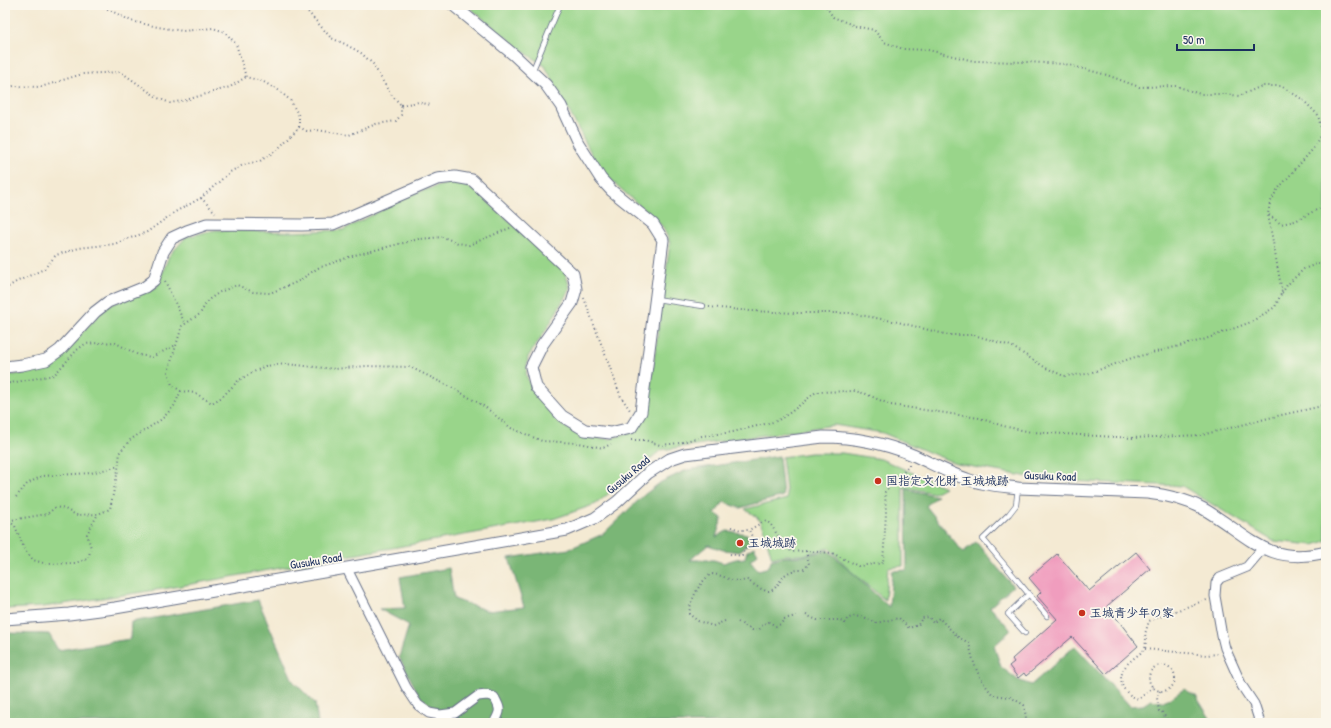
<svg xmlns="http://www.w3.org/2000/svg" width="1331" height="728" font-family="'Patrick Hand','Klee One',sans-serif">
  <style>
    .green { fill: #99d58a; stroke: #5a8274 }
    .forest { fill: #7ab676; stroke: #4a726a }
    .building { fill: #f09dbe }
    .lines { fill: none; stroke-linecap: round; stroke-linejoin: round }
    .service-casing { stroke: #677087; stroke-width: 6 }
    .minor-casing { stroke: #677087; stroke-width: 11 }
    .tertiary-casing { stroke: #677087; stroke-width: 13 }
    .path { stroke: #677087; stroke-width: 2; stroke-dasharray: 1 3; stroke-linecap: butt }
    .service { stroke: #fff; stroke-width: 4.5 }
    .minor { stroke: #fff; stroke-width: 9 }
    .tertiary { stroke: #fff; stroke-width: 11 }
    .poi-dot { fill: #c8321e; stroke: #fbf7ec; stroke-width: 1.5 }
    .labels { text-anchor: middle; stroke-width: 3.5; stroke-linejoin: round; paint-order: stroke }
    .street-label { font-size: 12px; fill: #1b2f5e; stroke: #fbf7ec }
    .poi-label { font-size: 12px; font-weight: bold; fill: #1b2f5e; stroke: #fbf7ec; text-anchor: start }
  </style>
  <rect width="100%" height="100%" fill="#fbf7ec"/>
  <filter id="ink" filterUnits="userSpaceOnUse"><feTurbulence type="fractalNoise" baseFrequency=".025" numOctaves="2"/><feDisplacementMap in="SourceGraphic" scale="8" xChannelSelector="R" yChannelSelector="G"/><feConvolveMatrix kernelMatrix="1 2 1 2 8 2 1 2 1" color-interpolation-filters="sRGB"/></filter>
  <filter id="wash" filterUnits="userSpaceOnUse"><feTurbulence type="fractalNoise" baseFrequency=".012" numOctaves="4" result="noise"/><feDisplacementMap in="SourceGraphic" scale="16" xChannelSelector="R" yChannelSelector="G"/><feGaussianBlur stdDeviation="0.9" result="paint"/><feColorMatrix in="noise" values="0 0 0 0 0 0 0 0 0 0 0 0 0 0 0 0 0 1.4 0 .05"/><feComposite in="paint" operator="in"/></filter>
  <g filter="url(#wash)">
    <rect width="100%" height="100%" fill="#f4ead3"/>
    <g class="green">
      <polygon points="466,5 1326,5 1326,541 1314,545 1273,541 1182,486 1046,480 957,464 883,433 834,425 661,450 596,504 553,519 169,588 43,607 5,609 5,373 14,375 53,364 107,306 157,287 169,256 186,237 215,230 293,232 343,230 415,193 456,181 477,192 564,269 570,288 548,327 528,357 526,375 535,395 559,423 582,437 610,439 636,430 647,411 670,243 663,227 600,170 545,66 527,54"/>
      <polygon points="811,453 842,453 881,459 945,487 934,493 903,487 903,566 888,568 885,600 851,571 829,548 803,555 784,555 772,558 763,528 758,518 745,509 787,499 782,457"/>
    </g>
    <g class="forest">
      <polygon points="779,456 783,496 740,508 724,502 715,513 722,518 716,537 727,531 747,534 750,544 745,546 740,552 723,550 708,545 690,560 714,560 723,563 736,559 745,558 747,551 754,547 758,554 750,560 758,570 766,568 770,565 771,560 783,557 803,556 828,550 889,607 892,571 907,570 906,489 937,496 926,506 963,552 976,542 1013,586 990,607 1011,630 994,646 1001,667 1018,680 1031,685 1075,646 1130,706 1143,705 1151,700 1163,702 1171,698 1184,689 1196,696 1213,723 453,723 455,722 420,697 399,657 409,625 379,609 405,608 400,577 449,568 454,599 488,611 524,607 509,558 569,549 603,534 644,495 661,482 687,470"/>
      <polygon points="258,600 293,681 315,703 318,723 5,723 5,633 49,634 58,650 130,639 131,622"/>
    </g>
    <g id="blocks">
      <polygon class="building" points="1136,552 1150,569 1107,606 1138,646 1106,674 1072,637 1026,676 1024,673 1018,678 1009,666 1014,662 1012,659 1057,619 1037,596 1041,592 1029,578 1057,554 1089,591"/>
    </g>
  </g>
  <g filter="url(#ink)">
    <use href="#blocks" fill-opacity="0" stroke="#677087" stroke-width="1"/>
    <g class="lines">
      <defs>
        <g id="service">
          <polyline points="532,72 560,5"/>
          <polyline points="656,299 703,306"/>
          <polyline points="1018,488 1016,505 1009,514 983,539 1047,616"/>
          <polyline points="1025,633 1008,614 1028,595"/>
        </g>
        <g id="minor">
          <path d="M347 569 406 687 418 705 429 713 440 715 455 713 478 696 487 695 494 697C501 709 501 711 494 723"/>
          <polyline points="1260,723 1254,704 1242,686 1225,648 1222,636 1215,596 1216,583 1220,578 1247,567 1263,548"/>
        </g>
        <g id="tertiary">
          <polyline points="5,367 22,365 46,360 60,350 95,312 108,302 145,287 154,280 163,252 172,238 187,231 207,224 302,225 333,224 437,179 455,177 472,180 573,274 576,289 572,303 542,345 531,367 536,387 562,416 585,430 610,433 631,428 641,412 663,240 653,224 612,191 601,179 578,143 561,106 546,85 514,55 453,5"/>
          <path d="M5 619 69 614 115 608 567 530 595 518 617 502 648 473 670 459 685 454 823 437C855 437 884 443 913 455 931 463 948 473 967 479 983 485 1001 486 1018 488L1147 493C1166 495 1185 499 1202 508 1248 534 1266 567 1326 552"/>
        </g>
      </defs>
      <use href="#service" class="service-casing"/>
      <use href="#minor" class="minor-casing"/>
      <use href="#tertiary" class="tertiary-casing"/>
      <g class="path">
        <polyline points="5,88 14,86 41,87 82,74 121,72 158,98 170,103 186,100 230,87 246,77"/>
        <polyline points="401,105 419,102 430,105"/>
        <polyline points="299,127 307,131 317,130 349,135 376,124 396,121 401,115 401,105 389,92 373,64 361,53 345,44 331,38 302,5"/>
        <polyline points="201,198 216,213"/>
        <polyline points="1269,215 1281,224 1295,221 1326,205"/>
        <polyline points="510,228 469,245 458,243 443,237 419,239 355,255 318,268 297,282 270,293 253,292 237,285 220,292 208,300 200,314 182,326 168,372 172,385 181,391 195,393 212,403 222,397 239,380 265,366 286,364 335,369 366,366 410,367 455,389 485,407 511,428 542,441 579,443 603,448 611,444"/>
        <polyline points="165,281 185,324"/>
        <polyline points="5,289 16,282 44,269 56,255 79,248 114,244 147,232 175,212 201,198 230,172 243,165 260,161 277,150 299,127 299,116 290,100 278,90 262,81 246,77 236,44 225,32 213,28 183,31 158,27 131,21 100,5"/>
        <polyline points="1282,293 1287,285 1304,269 1326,260"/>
        <polyline points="584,298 621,397 630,410"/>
        <polyline points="709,307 751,311 796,313 849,313 898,322 948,335 974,335 1011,346 1046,368 1064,376 1087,374 1132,358 1203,340 1251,322 1275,307 1282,292 1268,214 1270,203 1277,190 1313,149 1322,132 1318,115 1302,99 1281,86 1262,86 1239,96 1226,94 1200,94 1176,86 1139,87 1107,75 1065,64 1026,62 974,61 928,50 903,49 884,42 874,30 855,26 833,17 825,5"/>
        <polyline points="5,384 54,375 77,350 85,344 114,342 138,355 152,357 176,345"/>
        <polyline points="631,440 645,440 660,445 680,443 702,436 733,432 777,421 791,412 816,392 855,391 866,394 891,405 979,418 1003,426 1031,432 1132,438 1202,435 1277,416 1318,407 1326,403"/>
        <polyline points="16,497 27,484 42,476 91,473 119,466"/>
        <polyline points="5,521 47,514 56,507 65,509 76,515 98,514 110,509 118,470 120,452 130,440 162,419 174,406 181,391"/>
        <polyline points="9,521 15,526 24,548 33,560 47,564 75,563 88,559 91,548 87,534 98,514"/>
        <polyline points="731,527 741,530 749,530"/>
        <path d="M730 554 742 556 744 549 754 545 753 539 749 530 761 523 766 521C773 525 774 531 779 537 785 544 787 541 791 552L806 551"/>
        <path d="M806 615 817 620H838L845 623 847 619 854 616 866 618 876 623 899 618 909 628 918 625 922 618 929 617 933 623 939 618 958 637 969 643C974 666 977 676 993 695L1010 697 1024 705 1026 718 1028 723"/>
        <path d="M725 621 713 626 698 621 689 614C691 598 699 583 711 574 727 575 730 584 747 580 752 583 758 588 764 590 775 595 779 580 785 575 791 570 796 570 803 570L809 564 806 551 832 553 858 566 883 563 886 513 885 492 909 466V463"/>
        <polyline points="738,622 752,630 759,630 763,624 769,622 776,626 781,624 784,619 796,616"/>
        <polyline points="1145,649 1207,655 1217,654"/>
        <circle cx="1162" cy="678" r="13"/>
        <path d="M1153 687 1139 699C1124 695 1116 681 1125 667 1130 660 1139 655 1145 649L1146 640 1145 634 1149 621 1197 603 1207 600"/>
        <polyline points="1160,691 1157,698 1159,711 1162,712 1169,723"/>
      </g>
      <use href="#service" class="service"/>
      <use href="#minor" class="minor"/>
      <use href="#tertiary" class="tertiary"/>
    </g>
  </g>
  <g class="poi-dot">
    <circle cx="878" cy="481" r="4"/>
    <circle cx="740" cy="543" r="4"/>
    <circle cx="1082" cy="613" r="4"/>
  </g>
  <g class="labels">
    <g class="street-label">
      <text transform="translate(628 475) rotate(-40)" y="4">Gusuku Road</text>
      <text transform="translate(1050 476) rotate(2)" y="4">Gusuku Road</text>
      <text transform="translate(316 561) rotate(-9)" y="4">Gusuku Road</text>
    </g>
    <g class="poi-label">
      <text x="886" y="485">国指定文化財 玉城城跡</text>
      <text x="748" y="547">玉城城跡</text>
      <text x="1090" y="617">玉城青少年の家</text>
    </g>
  </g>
  <rect width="1331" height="728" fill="none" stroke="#fbf7ec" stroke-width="20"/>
  <path d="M1177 44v6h77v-6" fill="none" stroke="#1b2f5e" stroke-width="2"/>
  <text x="1183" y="44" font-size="12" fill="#1b2f5e" stroke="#fbf7ec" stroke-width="3" paint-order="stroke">50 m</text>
</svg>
